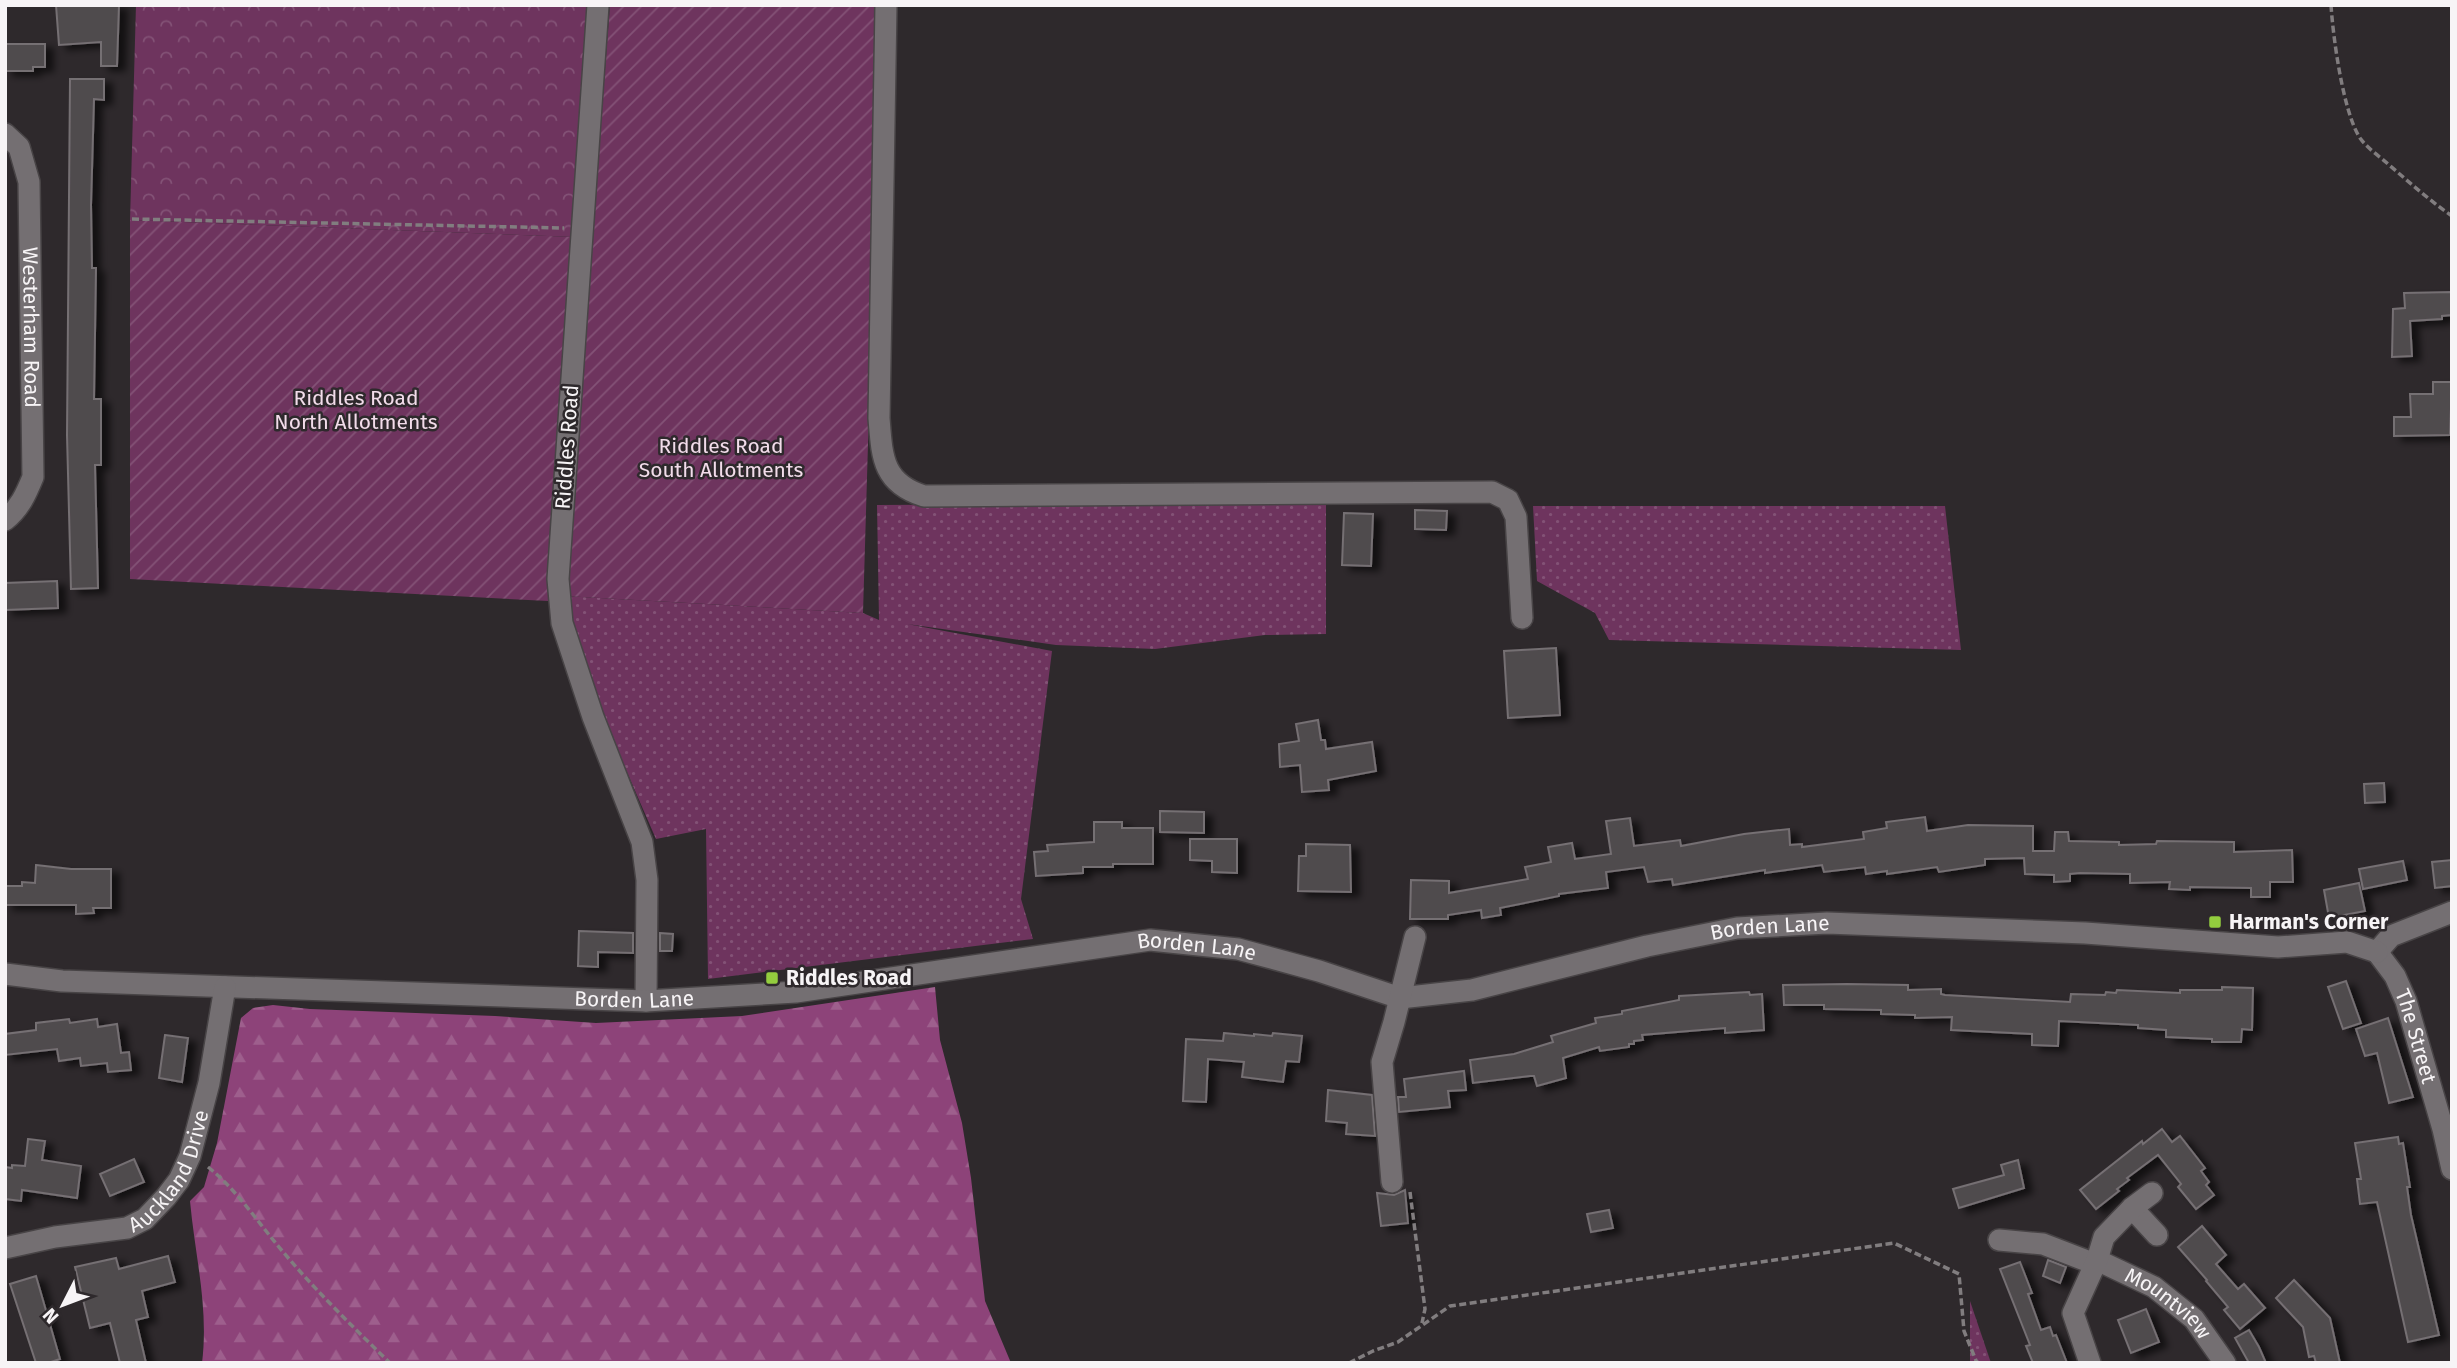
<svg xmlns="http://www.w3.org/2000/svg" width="2457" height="1368" font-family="'Fira Sans',sans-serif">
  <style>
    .grass { fill: url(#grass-dots) }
    .forest { fill: url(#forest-firs) }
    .park { fill: url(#park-crowns) }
    .garden { fill: url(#garden-furrows) }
    .building { fill: #504b4e; stroke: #756f73; stroke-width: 2; filter: url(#shadow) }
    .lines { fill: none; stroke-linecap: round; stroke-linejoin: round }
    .minor-casing { stroke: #484446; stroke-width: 24 }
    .path { stroke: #817d7f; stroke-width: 3.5; stroke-dasharray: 7 3.5; stroke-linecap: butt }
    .minor { stroke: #746f72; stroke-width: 21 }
    .poi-dot { fill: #93cd3e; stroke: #2e292c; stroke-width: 2.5 }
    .labels { text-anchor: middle; stroke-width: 5; stroke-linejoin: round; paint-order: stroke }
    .street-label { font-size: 21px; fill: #f7f4f6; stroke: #2e292c }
    .park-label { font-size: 21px; fill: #f2dcea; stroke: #2e292c }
    .poi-label { font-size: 21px; font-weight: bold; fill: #f7f4f6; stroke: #2e292c; text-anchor: start }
  </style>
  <defs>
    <pattern id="grass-dots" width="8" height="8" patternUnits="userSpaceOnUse" patternTransform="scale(1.75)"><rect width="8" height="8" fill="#6e345e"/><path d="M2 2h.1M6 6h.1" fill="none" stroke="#835276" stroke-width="1.8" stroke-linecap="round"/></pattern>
    <pattern id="forest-firs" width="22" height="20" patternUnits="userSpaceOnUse" patternTransform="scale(1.75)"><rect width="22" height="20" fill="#8d4379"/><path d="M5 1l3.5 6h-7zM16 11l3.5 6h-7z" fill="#9e5f8d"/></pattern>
    <pattern id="park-crowns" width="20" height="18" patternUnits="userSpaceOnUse" patternTransform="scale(1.75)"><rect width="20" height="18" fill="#6e345e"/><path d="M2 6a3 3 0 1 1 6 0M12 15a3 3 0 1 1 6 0" fill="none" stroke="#835276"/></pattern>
    <pattern id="garden-furrows" width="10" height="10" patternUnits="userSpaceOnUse" patternTransform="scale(1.75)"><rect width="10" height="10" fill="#6e345e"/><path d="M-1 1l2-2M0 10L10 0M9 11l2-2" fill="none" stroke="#835276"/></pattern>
    <filter id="shadow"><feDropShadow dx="8" dy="4.5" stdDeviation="3.5" flood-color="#0009"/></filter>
  </defs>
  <rect width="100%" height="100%" fill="#2e292c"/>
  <g class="grass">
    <polygon points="1326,503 1326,634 1265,635 1155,649 1056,645 907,624 1052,651 1021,899 1033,939 708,979 706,829 656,839 596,701 564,596 863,613 879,620 877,505"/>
    <polygon points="1533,506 1945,506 1961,650 1609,640 1595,613 1537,581"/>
    <polygon points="1970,1301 1991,1363 1970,1363"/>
  </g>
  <path class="forest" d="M935 987 940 1040 962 1123 971 1178 985 1301 1011 1363H202C209 1308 195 1256 190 1201L204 1187 217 1143 241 1018 253 1008 273 1005 310 1009 495 1016 596 1023 742 1016Z"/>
  <polygon class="park" points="136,5 588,5 574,237 130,220"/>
  <g class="garden">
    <polygon points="610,5 881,5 863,613 564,596"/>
    <polygon points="130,220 574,237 548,601 130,579"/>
  </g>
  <g class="building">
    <polygon points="56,5 119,5 117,66 101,66 101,42 59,45"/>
    <polygon points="5,44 45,44 45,67 33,67 33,71 5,71"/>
    <polygon points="70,79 104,79 104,100 94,99 91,205 92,268 96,268 94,399 101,399 101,465 95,465 98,588 71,589 67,435"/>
    <polygon points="2452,292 2452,315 2442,316 2442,319 2410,321 2412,356 2392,357 2393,309 2405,308 2404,293"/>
    <polygon points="2433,382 2452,382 2450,435 2394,436 2394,417 2411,417 2410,394 2433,394"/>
    <polygon points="1415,510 1447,511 1446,530 1415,529"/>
    <polygon points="1344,513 1373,514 1371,566 1342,565"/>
    <polygon points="57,581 58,608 5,610 5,583"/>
    <polygon points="1556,648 1560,715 1508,718 1504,651"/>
    <polygon points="1318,720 1321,740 1325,740 1326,749 1372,742 1376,771 1328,780 1329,790 1302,792 1300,765 1280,767 1279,744 1299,741 1296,724"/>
    <polygon points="2384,783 2385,802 2365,803 2364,784"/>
    <polygon points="1160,811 1204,812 1204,833 1160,832"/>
    <polygon points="1925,817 1927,831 1968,825 2033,826 2033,851 2054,851 2055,832 2068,832 2069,841 2119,842 2119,845 2156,844 2157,841 2234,842 2234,852 2292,850 2293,882 2270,882 2270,897 2251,897 2251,888 2190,887 2190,890 2169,889 2170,882 2130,883 2130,874 2080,873 2070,874 2070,881 2054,882 2054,875 2025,874 2024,858 1985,859 1985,865 1939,872 1937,867 1887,874 1887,871 1866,874 1865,867 1824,872 1822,865 1765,873 1765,870 1673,885 1672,879 1648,882 1644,867 1606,872 1608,888 1559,894 1559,896 1500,908 1501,915 1482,918 1481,910 1448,915 1448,919 1410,919 1411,880 1449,881 1449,893 1528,879 1525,867 1551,862 1548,847 1572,843 1575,859 1611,854 1606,821 1630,818 1634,846 1680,840 1681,846 1744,834 1789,829 1790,845 1802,844 1802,847 1864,839 1863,832 1887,828 1886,822"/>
    <polygon points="1094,822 1122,822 1122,828 1153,828 1153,864 1113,864 1113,867 1083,867 1083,873 1036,876 1034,852 1048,851 1047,845 1094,842"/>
    <polygon points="1190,839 1237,839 1237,873 1212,872 1212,861 1190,860"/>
    <polygon points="1306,844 1350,845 1351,892 1298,891 1299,856 1306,856"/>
    <polygon points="2452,860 2452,886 2435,888 2432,862"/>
    <polygon points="2403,861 2407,880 2363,889 2359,869"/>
    <polygon points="36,865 71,869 111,869 111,908 93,908 94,913 76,914 76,905 5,905 6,886 22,886 22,882 35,883"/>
    <polygon points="2359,883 2365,911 2329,918 2324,890"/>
    <polygon points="579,931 633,933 633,953 598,952 598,967 578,966"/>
    <polygon points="660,933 673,934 672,951 660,951"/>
    <polygon points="2346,981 2361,1023 2343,1029 2328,987"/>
    <polygon points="1847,984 1908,985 1908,990 1941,989 1941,994 1945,995 2070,1002 2071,994 2105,995 2106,992 2116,993 2117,990 2180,993 2180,990 2222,990 2222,987 2253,988 2252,1030 2242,1029 2241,1042 2212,1042 2212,1039 2166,1037 2166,1030 2138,1028 2138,1025 2059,1021 2058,1046 2032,1045 2032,1034 1951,1030 1952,1017 1915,1018 1915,1015 1881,1014 1881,1010 1824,1009 1824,1005 1784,1005 1783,985"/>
    <polygon points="1749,992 1750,995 1762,994 1764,1030 1725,1033 1725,1028 1642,1035 1643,1040 1634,1041 1634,1044 1629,1044 1629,1047 1600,1051 1599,1047 1563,1058 1566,1078 1537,1086 1534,1076 1530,1076 1473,1083 1470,1060 1514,1054 1553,1042 1551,1036 1596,1023 1595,1018 1622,1014 1622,1011 1679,1000 1679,996"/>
    <polygon points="2388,1018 2413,1097 2389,1103 2377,1053 2365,1056 2356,1029"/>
    <polygon points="69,1019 70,1023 97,1019 98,1027 117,1024 121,1053 129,1052 131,1070 108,1072 107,1063 81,1066 80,1058 59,1061 57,1049 5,1055 5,1034 36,1030 36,1023"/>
    <polygon points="1224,1033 1254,1036 1254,1034 1272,1036 1273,1033 1302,1036 1299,1062 1286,1061 1283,1082 1242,1077 1244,1062 1208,1059 1206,1102 1183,1101 1186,1039 1223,1041"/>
    <polygon points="165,1035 188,1038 182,1082 159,1078"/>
    <polygon points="1464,1071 1466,1090 1448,1091 1450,1107 1399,1112 1398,1097 1406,1097 1404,1079"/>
    <polygon points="1328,1090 1372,1095 1375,1136 1346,1134 1347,1123 1326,1121"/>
    <polygon points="2162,1129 2172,1142 2180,1136 2205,1168 2201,1171 2209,1182 2206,1185 2214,1195 2196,1209 2178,1187 2181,1184 2158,1155 2127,1178 2129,1180 2117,1189 2119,1191 2096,1209 2080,1190 2142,1141 2143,1144"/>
    <polygon points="2398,1137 2399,1144 2403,1143 2410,1187 2407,1187 2411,1215 2439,1335 2408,1342 2377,1202 2360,1204 2357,1179 2361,1179 2355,1143"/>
    <polygon points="28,1139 45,1141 42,1160 81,1166 77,1198 22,1190 21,1201 5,1199 5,1167 12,1168 12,1165 25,1166"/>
    <polygon points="134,1159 144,1182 110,1196 100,1174"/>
    <polygon points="2018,1160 2024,1188 1959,1208 1953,1189 2004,1175 2001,1165"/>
    <polygon points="1405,1190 1408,1223 1381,1226 1377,1193 1394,1195"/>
    <polygon points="1609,1210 1613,1228 1591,1232 1587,1214"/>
    <polygon points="2202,1226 2226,1255 2216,1264 2238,1289 2244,1284 2265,1308 2240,1329 2224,1310 2228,1307 2206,1281 2207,1280 2178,1247"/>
    <polygon points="168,1256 175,1282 142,1291 148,1317 136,1320 146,1363 120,1363 110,1323 90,1328 75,1267 116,1258 119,1269"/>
    <polygon points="2048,1260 2066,1267 2060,1283 2043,1276"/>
    <polygon points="2020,1262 2032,1293 2028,1294 2041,1330 2050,1327 2053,1336 2056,1335 2067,1363 2033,1363 2026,1346 2030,1345 2000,1269"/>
    <polygon points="36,1276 60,1359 48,1363 36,1363 10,1284"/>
    <polygon points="2294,1280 2330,1318 2340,1363 2316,1363 2314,1356 2309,1357 2303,1327 2276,1298"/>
    <polygon points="2146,1309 2159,1342 2131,1353 2118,1320"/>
    <polygon points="2249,1330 2259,1347 2266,1363 2249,1363 2235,1338"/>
  </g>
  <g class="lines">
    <defs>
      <g id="minor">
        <polyline points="598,5 558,579 562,623 593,717 642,842 647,880 646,1001"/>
        <path d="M886 5 879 418C882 456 882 483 924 496L1492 492 1508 500 1516 517 1522 618"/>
        <path id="s1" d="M5 134 19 147 29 182 33 477C26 494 20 508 5 520"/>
        <path id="s2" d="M2377 952 2395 976 2406 1001 2443 1129 2452 1169"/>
        <polyline points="2377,952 2391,936 2452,912"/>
        <path id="s3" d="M5 974 62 981 646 1001 796 992 1150 940 1238 949 1319 971 1400 998 1472 990 1647 946 1737 928 1827 923 2085 933 2278 947 2347 942 2377 952"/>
        <polyline points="1392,1182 1382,1062 1394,1022 1415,937"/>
        <polyline points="2132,1208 2157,1235"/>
        <polyline points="1999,1240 2043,1244 2095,1264"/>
        <path id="s4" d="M5 1248 55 1237 127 1228 145 1219 166 1197 179 1180 190 1156 209 1083 225 987"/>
        <path id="s5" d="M2097 1260 2154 1287 2194 1319 2225 1363"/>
        <polyline points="2090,1363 2073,1313 2097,1260 2104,1237 2132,1208 2152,1193"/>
      </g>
    </defs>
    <use href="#minor" class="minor-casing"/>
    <g class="path">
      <path d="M2331 5C2333 37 2343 112 2360 138 2367 148 2379 156 2388 164 2409 182 2429 200 2452 216"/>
      <polyline points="132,219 564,228"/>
      <path d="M208 1167C238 1191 259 1224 284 1253 317 1292 353 1327 390 1363"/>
      <polyline points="1410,1192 1425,1309 1422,1323"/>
      <polyline points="1349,1363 1373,1351 1398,1342 1450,1306 1894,1243 1959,1274 1964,1331 1977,1363"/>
    </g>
    <use href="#minor" class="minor"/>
  </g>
  <g class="poi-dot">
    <rect x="2208" y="915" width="14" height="14" rx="3.5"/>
    <rect x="765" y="971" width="14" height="14" rx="3.5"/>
  </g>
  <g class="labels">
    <g class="street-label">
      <text dy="7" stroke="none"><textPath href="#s1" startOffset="201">Westerham Road</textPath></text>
      <text transform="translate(567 447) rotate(-86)" y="7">Riddles Road</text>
      <text dy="7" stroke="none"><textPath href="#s3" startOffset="1785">Borden Lane</textPath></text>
      <text dy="7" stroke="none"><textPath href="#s3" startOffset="1197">Borden Lane</textPath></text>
      <text dy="7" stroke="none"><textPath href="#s3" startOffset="630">Borden Lane</textPath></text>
      <text dy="7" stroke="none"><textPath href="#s2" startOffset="94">The Street</textPath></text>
      <text dy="7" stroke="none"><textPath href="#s4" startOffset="198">Auckland Drive</textPath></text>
      <text dy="7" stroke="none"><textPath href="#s5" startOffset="84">Mountview</textPath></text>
    </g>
    <g class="park-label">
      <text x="356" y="405">Riddles Road<tspan x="356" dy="24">North Allotments</tspan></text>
      <text x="721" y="453">Riddles Road<tspan x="721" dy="24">South Allotments</tspan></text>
    </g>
    <g class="poi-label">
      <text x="2229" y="929">Harman's Corner</text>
      <text x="786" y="985">Riddles Road</text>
    </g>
  </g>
  <rect width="2457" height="1368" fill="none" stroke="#f7f4f6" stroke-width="14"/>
  <g transform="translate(63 1305) rotate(228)" stroke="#2e292c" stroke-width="5" paint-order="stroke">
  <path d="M0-5L12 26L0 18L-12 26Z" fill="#f7f4f6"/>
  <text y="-10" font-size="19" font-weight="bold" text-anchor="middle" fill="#f7f4f6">N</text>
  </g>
</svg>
